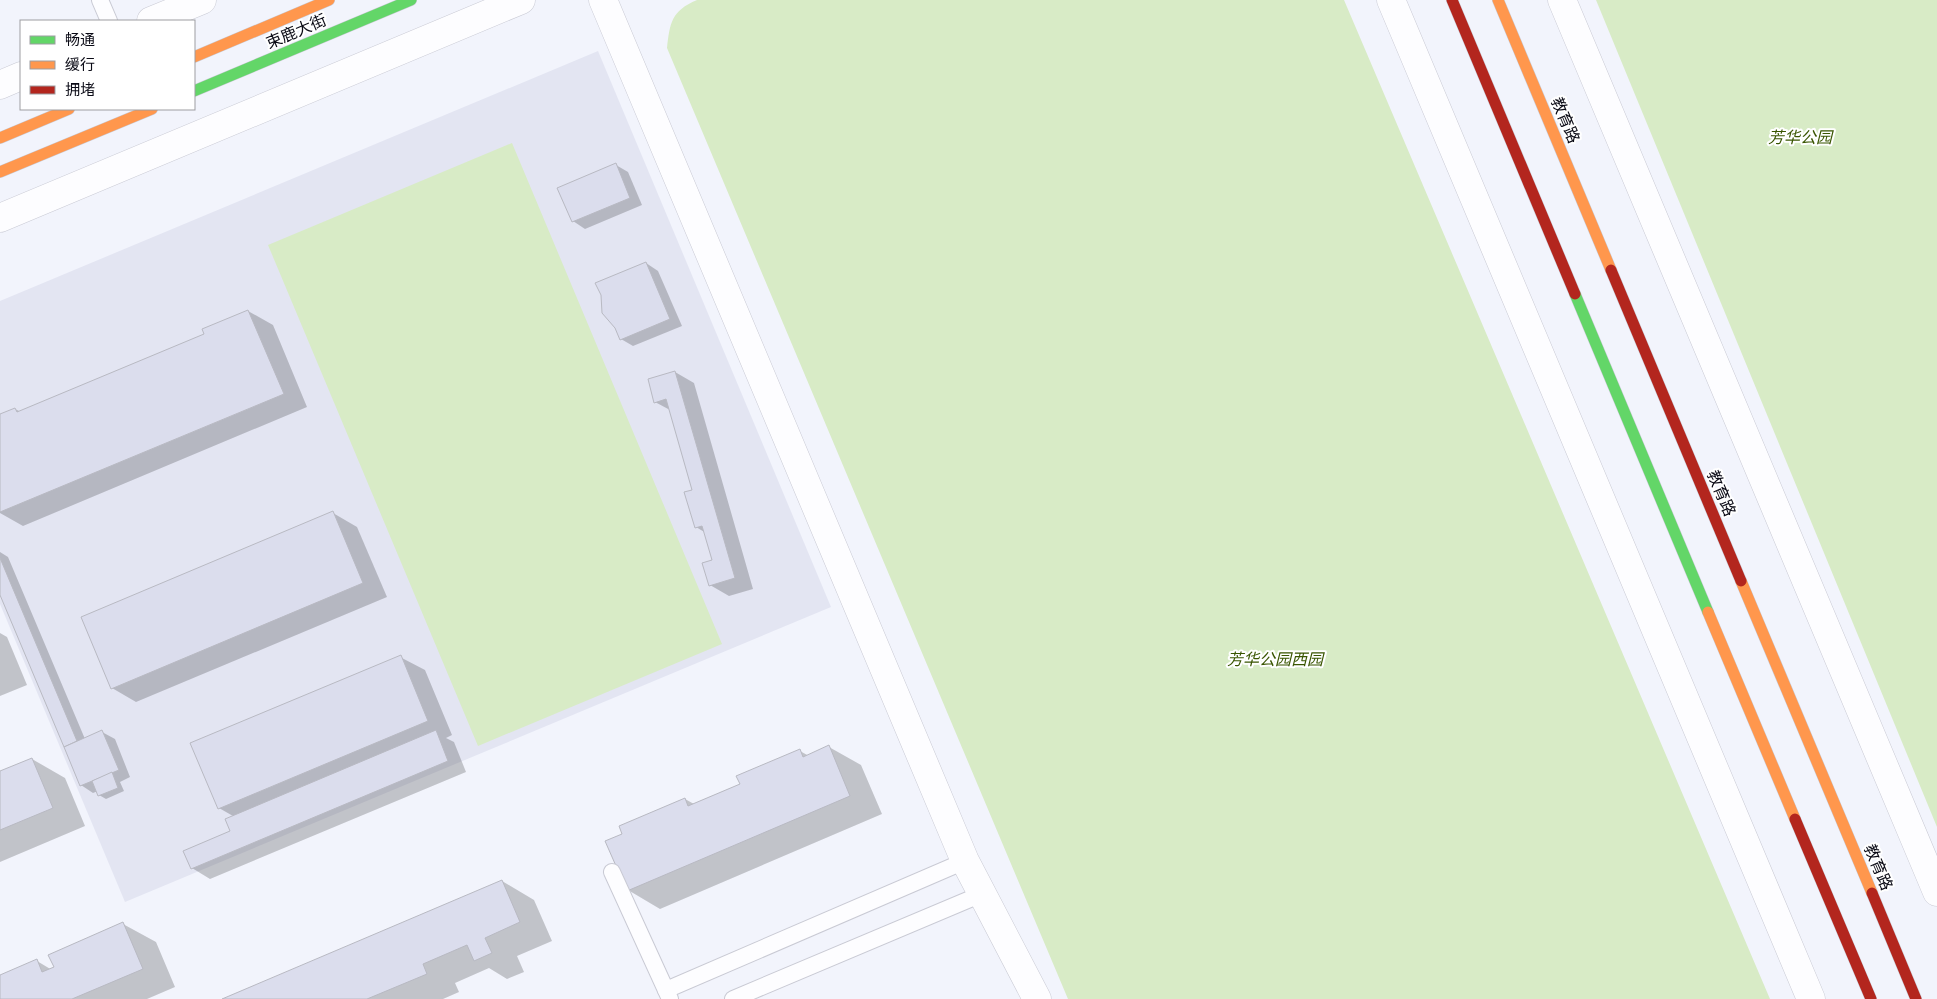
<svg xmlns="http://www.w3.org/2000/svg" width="1937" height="999" font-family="'Libre Baskerville','Noto Sans SC',serif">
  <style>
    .built { fill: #e3e5f2 }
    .green { fill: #d8ebc6 }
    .shadow { fill: #0003 }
    .building { fill: #dbdded; stroke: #b8b9c2 }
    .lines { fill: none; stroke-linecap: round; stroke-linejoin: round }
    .lane-casing { stroke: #c9cad4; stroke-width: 18 }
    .street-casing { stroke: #c9cad4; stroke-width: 29 }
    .fast-casing { stroke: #c9cad4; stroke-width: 12 }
    .slow-casing { stroke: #c9cad4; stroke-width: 12 }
    .jam-casing { stroke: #c9cad4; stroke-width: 12 }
    .lane { stroke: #fdfdff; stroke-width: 16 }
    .street { stroke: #fdfdff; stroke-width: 28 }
    .fast { stroke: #63d668; stroke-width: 11 }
    .slow { stroke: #ff974d; stroke-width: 11 }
    .jam { stroke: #b3261e; stroke-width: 11 }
    .labels { text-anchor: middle; stroke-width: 4; stroke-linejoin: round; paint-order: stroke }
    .street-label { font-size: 16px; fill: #0a0a15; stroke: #fff }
    .park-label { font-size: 16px; font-style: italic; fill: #395500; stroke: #fff }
  </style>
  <rect width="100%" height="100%" fill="#f2f4fc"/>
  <polygon class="built" points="598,51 831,607 125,902 0,604 0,301"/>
  <g class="green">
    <path d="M697 0H1344L1770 999H1068L667 48C670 23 671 11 697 0Z"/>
    <polygon points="1596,0 1937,0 1937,827"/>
    <polygon points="512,143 722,644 478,746 268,245"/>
  </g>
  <g class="shadow">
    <polygon points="616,165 628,172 642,205 585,229 573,221"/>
    <polygon points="646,263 658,271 682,326 633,346 621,339"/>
    <polygon points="248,311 273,325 307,407 23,526 0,513 0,415 15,409 21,412 206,335"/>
    <polygon points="675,372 694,383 753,589 729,596 710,585 714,561 706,533 696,527 694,491 670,410 655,402"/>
    <polygon points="333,513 357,527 387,597 136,702 112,688"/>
    <polygon points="0,552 8,557 85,739 102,732 115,739 130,777 120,782 124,791 106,799 99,795 98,791 93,793 81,785 0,592"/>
    <polygon points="0,633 7,637 27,685 0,696"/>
    <polygon points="400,657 425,670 452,735 446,738 454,742 466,772 210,879 192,868 232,832 233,816 219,808"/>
    <polygon points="829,747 861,765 882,814 660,909 628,890 624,834 685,799 694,804 741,784 800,751 809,756"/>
    <polygon points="32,759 65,778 85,826 0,862 0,773"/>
    <polygon points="502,881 534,900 552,941 517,956 524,972 507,979 489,968 455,983 459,992 443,999 225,999"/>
    <polygon points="123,924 156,942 175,987 147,999 0,999 0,976 37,961 52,970"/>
  </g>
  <g class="building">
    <polygon points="616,163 630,198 572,222 557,188"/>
    <polygon points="646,262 670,319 620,340 615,328 602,313 601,295 595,283"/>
    <polygon points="248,310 284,394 0,512 0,414 15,408 17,412 204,334 202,329"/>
    <polygon points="675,371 735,578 709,586 702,563 712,560 702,526 695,528 684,492 692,490 666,399 654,403 648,379"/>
    <polygon points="333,511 363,583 111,689 81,617"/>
    <polygon points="0,558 77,741 64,747 0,595"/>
    <polygon points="401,655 428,721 218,809 190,743"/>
    <polygon points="102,730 119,770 80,786 64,747"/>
    <polygon points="436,730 448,761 191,869 183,851 230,831 225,819"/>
    <polygon points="829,745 850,796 627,891 605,841 622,834 619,826 685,798 688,806 740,784 736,776 800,749 803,757"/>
    <polygon points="32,758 53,808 0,830 0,771"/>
    <polygon points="112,772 118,788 98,796 92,781"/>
    <polygon points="502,880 520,922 485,938 492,953 474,961 467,945 423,964 427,974 367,999 222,999"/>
    <polygon points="123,922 143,969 72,999 0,999 0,975 37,959 42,972 54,967 48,955"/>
  </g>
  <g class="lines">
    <defs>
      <g id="lane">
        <polyline points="100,0 109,21"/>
        <polyline points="612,872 670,999"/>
        <polyline points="666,990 965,861"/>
        <polyline points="733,999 982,894"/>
      </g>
      <g id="street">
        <polyline points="603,0 965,861 1037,999"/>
        <polyline points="1391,0 1811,999"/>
        <polyline points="1562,0 1937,892"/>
        <polyline points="151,21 202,0"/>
        <polyline points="0,85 21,76"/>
        <polyline points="0,218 521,0"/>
      </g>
      <g id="fast">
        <polyline points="194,91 411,0"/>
        <polyline points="1575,294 1708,612"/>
      </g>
      <g id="slow">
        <polyline points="1498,0 1611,270"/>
        <polyline points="194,57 329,0"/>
        <polyline points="0,138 69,109"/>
        <polyline points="0,172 152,109"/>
        <polyline points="1741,581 1872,893"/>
        <polyline points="1708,612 1795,819"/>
      </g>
      <g id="jam">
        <polyline points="1452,0 1575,294"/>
        <polyline points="1611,270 1741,581"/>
        <polyline points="1795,819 1871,999"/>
        <polyline points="1872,893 1916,999"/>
      </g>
    </defs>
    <use href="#lane" class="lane-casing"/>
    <use href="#street" class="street-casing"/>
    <use href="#fast" class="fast-casing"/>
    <use href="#slow" class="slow-casing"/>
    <use href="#jam" class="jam-casing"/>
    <use href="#lane" class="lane"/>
    <use href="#street" class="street"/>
    <use href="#fast" class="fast"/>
    <use href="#slow" class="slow"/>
    <use href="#jam" class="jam"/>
  </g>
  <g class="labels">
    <g class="street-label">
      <text transform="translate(296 31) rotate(-23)" y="6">束鹿大街</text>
      <text transform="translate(1566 120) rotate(67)" y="6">教育路</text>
      <text transform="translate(1722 493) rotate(67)" y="6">教育路</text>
      <text transform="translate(1879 867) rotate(67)" y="6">教育路</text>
    </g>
    <g class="park-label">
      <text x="1800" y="143">芳华公园</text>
      <text x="1275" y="665">芳华公园西园</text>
    </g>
  </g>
  <rect x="20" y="20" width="175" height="90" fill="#ffffff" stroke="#9d9da1"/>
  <rect x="30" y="36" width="25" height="8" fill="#63d668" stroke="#9d9da1"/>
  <text x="65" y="45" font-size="15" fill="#0a0a15">畅通</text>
  <rect x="30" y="61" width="25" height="8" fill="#ff974d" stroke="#9d9da1"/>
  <text x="65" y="70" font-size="15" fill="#0a0a15">缓行</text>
  <rect x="30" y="86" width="25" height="8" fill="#b3261e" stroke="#9d9da1"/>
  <text x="65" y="95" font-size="15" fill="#0a0a15">拥堵</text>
</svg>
